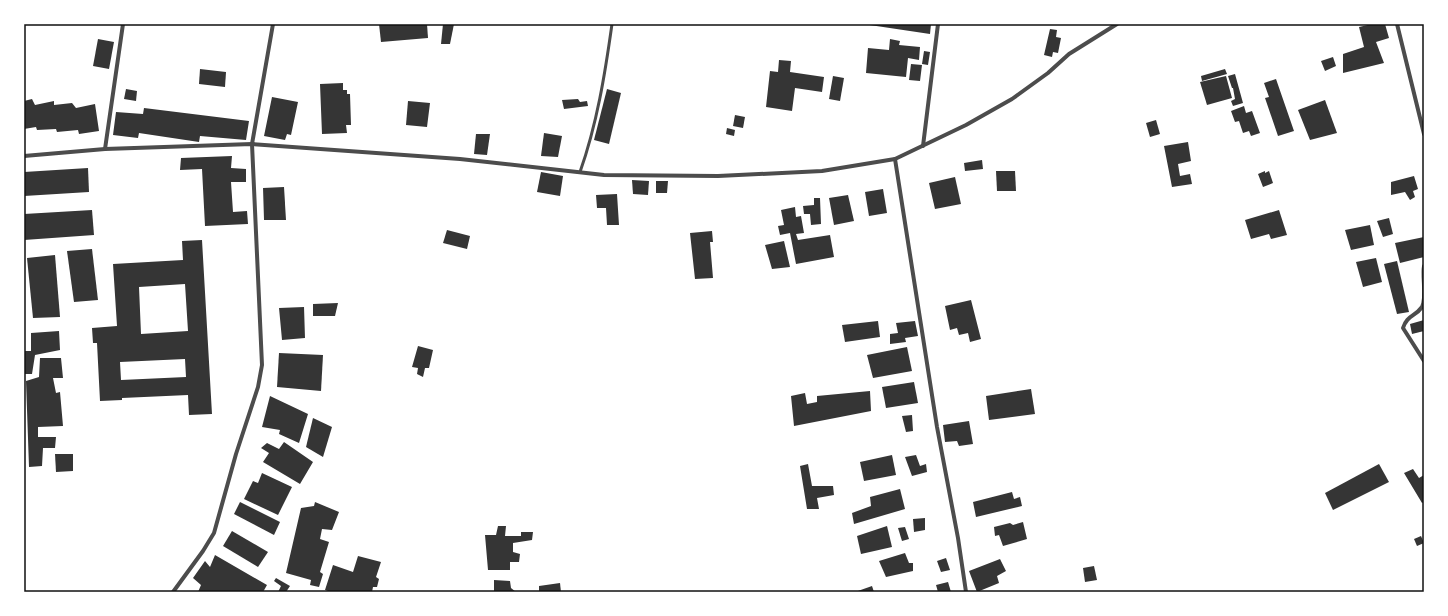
<svg xmlns="http://www.w3.org/2000/svg" width="1448" height="616" font-family="'DejaVu Sans',sans-serif">
  <style>
    .building { fill: #353535; fill-rule: evenodd }
    .lines { fill: none; stroke-linecap: round; stroke-linejoin: round }
    .service { stroke: #4c4c4c; stroke-width: 3 }
    .minor { stroke: #4c4c4c; stroke-width: 4 }
    .neatline { fill: none; stroke: #111; stroke-width: 1.5 }
  </style>
  <rect width="100%" height="100%" fill="#fff"/>
  <g class="building">
    <polygon points="379,24 427,24 428,38 381,42"/>
    <polygon points="443,24 454,24 450,44 441,44"/>
    <polygon points="863,24 931,24 930,34"/>
    <polygon points="1372,24 1385,24 1389,38 1376,42 1384,63 1343,73 1343,54 1364,47 1359,27"/>
    <polygon points="1050,29 1057,30 1056,37 1061,38 1058,53 1053,52 1052,57 1044,55"/>
    <polygon points="98,39 114,42 109,69 93,66"/>
    <polygon points="890,39 900,41 899,45 920,47 919,60 908,58 906,77 866,73 868,48 889,50"/>
    <polygon points="924,51 930,52 928,65 922,64"/>
    <polygon points="1333,57 1336,66 1325,71 1321,61"/>
    <polygon points="779,60 791,61 790,72 824,77 822,92 795,88 792,111 766,107 770,71 778,72"/>
    <polygon points="911,64 922,65 920,81 909,80"/>
    <polygon points="200,69 226,72 225,87 199,84"/>
    <polygon points="1225,69 1227,74 1202,81 1201,76"/>
    <polygon points="1235,74 1243,103 1233,106 1231,101 1235,99 1233,88 1232,88 1228,76"/>
    <polygon points="833,76 844,78 840,101 829,99"/>
    <polygon points="1226,76 1232,98 1207,105 1200,82"/>
    <polygon points="1276,79 1294,131 1278,136 1265,98 1269,97 1264,83"/>
    <polygon points="343,83 343,90 347,90 347,94 350,94 351,125 346,125 347,133 322,134 320,84"/>
    <polygon points="126,89 137,91 136,101 124,99"/>
    <polygon points="607,89 621,93 609,144 594,140"/>
    <polygon points="272,97 298,102 291,135 287,134 285,140 264,136"/>
    <polygon points="32,99 35,105 54,101 54,105 72,103 76,108 95,104 99,131 79,134 78,130 57,132 56,129 37,130 36,127 24,129 24,101"/>
    <polygon points="578,99 580,102 587,101 588,106 564,109 562,100"/>
    <polygon points="1325,100 1337,133 1310,140 1298,110"/>
    <polygon points="408,101 430,103 427,127 406,125"/>
    <polygon points="1244,106 1246,113 1252,111 1260,133 1251,136 1249,131 1243,133 1239,121 1235,122 1231,111"/>
    <polygon points="144,108 249,121 246,140 200,136 199,142 139,133 138,138 113,135 116,112 143,114"/>
    <polygon points="735,115 745,117 743,128 733,126"/>
    <polygon points="1156,120 1160,134 1150,137 1146,123"/>
    <polygon points="727,128 735,130 734,136 726,134"/>
    <polygon points="544,133 562,136 558,157 541,156"/>
    <polygon points="476,134 490,134 487,155 474,154"/>
    <polygon points="1188,142 1191,161 1178,164 1180,176 1190,174 1192,184 1172,187 1164,146"/>
    <polygon points="232,156 231,168 246,169 246,182 231,182 233,212 247,211 248,224 205,226 202,169 180,170 181,158"/>
    <polygon points="982,160 983,169 965,171 964,163"/>
    <polygon points="88,168 89,192 24,196 24,172"/>
    <polygon points="996,171 1015,171 1016,191 997,191"/>
    <polygon points="1265,171 1265,173 1269,171 1273,183 1263,187 1258,174"/>
    <polygon points="541,172 563,176 560,196 537,192"/>
    <polygon points="1414,176 1418,189 1413,191 1415,197 1410,200 1405,192 1391,195 1391,182"/>
    <polygon points="955,177 961,204 935,209 929,183"/>
    <polygon points="632,180 649,181 648,195 633,194"/>
    <polygon points="656,181 668,181 667,193 656,193"/>
    <polygon points="284,187 286,220 264,220 263,188"/>
    <polygon points="883,189 887,213 869,216 865,192"/>
    <polygon points="617,194 619,225 607,225 606,208 597,208 596,195"/>
    <polygon points="848,195 854,221 834,225 829,198"/>
    <polygon points="814,198 820,198 821,224 811,225 810,214 804,214 803,206 814,205"/>
    <polygon points="795,207 796,217 801,216 804,233 796,234 798,240 830,235 834,257 796,264 790,233 780,235 778,226 784,225 781,210"/>
    <polygon points="92,210 94,235 24,240 24,214"/>
    <polygon points="1279,210 1287,235 1271,239 1269,234 1251,239 1245,220"/>
    <polygon points="1389,218 1393,234 1383,237 1377,221"/>
    <polygon points="1370,225 1374,245 1351,250 1345,230"/>
    <polygon points="447,230 470,236 467,249 443,243"/>
    <polygon points="712,231 713,242 710,242 713,278 695,279 690,233"/>
    <polygon points="1424,237 1424,257 1400,263 1395,243"/>
    <path d="M202 240 212 414 189 415 188 395 122 398V400L100 401 97 343H93L92 328 117 326 113 264 183 260 182 241ZM185 284 188 331 141 334 139 287ZM185 359 186 377 121 380 120 362Z"/>
    <polygon points="784,241 790,267 772,269 765,245"/>
    <polygon points="92,249 98,300 74,302 67,251"/>
    <polygon points="55,255 60,317 33,318 27,258"/>
    <polygon points="1376,258 1382,282 1363,287 1356,262"/>
    <polygon points="1397,261 1409,312 1397,314 1384,264"/>
    <polygon points="971,300 981,339 970,342 968,333 959,335 957,328 950,330 945,306"/>
    <polygon points="338,303 335,316 313,316 313,304"/>
    <polygon points="304,307 305,338 282,340 279,308"/>
    <polygon points="1424,320 1424,331 1412,334 1410,324"/>
    <polygon points="878,321 880,337 845,342 842,325"/>
    <polygon points="915,321 918,336 905,338 906,342 890,344 890,334 898,333 896,323"/>
    <polygon points="59,331 60,350 35,355 32,374 24,374 24,351 31,351 31,333"/>
    <polygon points="418,346 433,350 429,368 425,368 423,377 417,374 418,368 412,367"/>
    <polygon points="907,347 912,371 873,378 867,355"/>
    <polygon points="279,353 323,355 321,391 277,387"/>
    <polygon points="40,358 61,358 63,378 53,378 56,393 60,392 63,426 38,427 38,437 56,437 55,448 43,448 42,466 29,467 26,381 39,377"/>
    <polygon points="914,382 918,403 886,408 882,387"/>
    <polygon points="1031,389 1035,414 989,420 986,396"/>
    <polygon points="870,391 871,411 794,426 791,396 805,393 807,404 817,402 817,396"/>
    <polygon points="270,396 308,414 299,443 279,434 280,430 262,427"/>
    <polygon points="912,415 913,431 906,432 902,416"/>
    <polygon points="313,418 332,427 323,457 306,447"/>
    <polygon points="969,421 973,444 959,446 957,441 945,442 943,425"/>
    <polygon points="284,442 313,462 300,484 263,462 269,453 261,448 267,443 279,449"/>
    <polygon points="55,454 73,454 73,471 56,472"/>
    <polygon points="892,455 896,475 864,481 860,462"/>
    <polygon points="916,455 920,466 926,464 927,472 912,476 905,457"/>
    <polygon points="808,464 812,486 833,486 834,495 817,498 819,509 807,509 800,466"/>
    <polygon points="1379,464 1389,482 1333,510 1325,493"/>
    <polygon points="1413,469 1419,478 1424,475 1424,502 1422,503 1404,473"/>
    <polygon points="262,473 292,487 278,515 244,499 253,481 258,483"/>
    <polygon points="900,489 905,509 854,524 852,513 871,506 870,497"/>
    <polygon points="1012,492 1014,499 1020,497 1022,506 976,517 973,502"/>
    <polygon points="240,502 280,522 274,535 234,514"/>
    <polygon points="315,502 339,512 332,530 322,529 320,539 329,542 320,572 323,574 319,587 310,585 311,580 286,573 301,508 314,506"/>
    <polygon points="925,518 925,530 914,532 913,519"/>
    <polygon points="1023,522 1027,539 1003,546 999,535 995,536 994,527 1010,523 1013,525"/>
    <polygon points="498,526 506,526 505,536 521,536 521,532 533,532 532,540 513,543 513,552 520,554 519,562 510,562 510,570 488,570 485,535 496,535"/>
    <polygon points="887,526 892,547 861,554 857,536"/>
    <polygon points="905,527 909,539 902,541 898,528"/>
    <polygon points="232,531 268,552 258,567 223,546"/>
    <polygon points="1421,536 1424,543 1417,546 1414,539"/>
    <polygon points="905,553 909,563 913,563 913,571 886,577 879,561"/>
    <polygon points="215,555 267,585 263,592 198,592 201,585 193,578 205,561 210,567"/>
    <polygon points="358,556 381,562 376,577 379,579 377,587 373,587 372,592 331,592 325,590 333,565 353,572"/>
    <polygon points="946,558 950,570 941,572 937,561"/>
    <polygon points="1000,559 1006,571 997,576 999,583 977,592 969,571"/>
    <polygon points="1094,566 1097,580 1085,582 1083,568"/>
    <polygon points="276,578 290,586 286,592 278,592 281,586 274,581"/>
    <polygon points="494,580 510,581 511,588 516,592 494,592"/>
    <polygon points="948,582 951,592 938,592 936,585"/>
    <polygon points="560,583 561,592 539,592 539,586"/>
    <polygon points="872,586 874,592 855,592"/>
  </g>
  <g class="lines">
    <path class="service" d="M580 172C597 124 605 74 612 24"/>
    <g class="minor">
      <polyline points="1397,24 1424,134"/>
      <polyline points="923,146 938,24"/>
      <polyline points="105,149 123,24"/>
      <polyline points="24,156 105,149 252,144 460,159 604,175 718,176 822,171 895,159 966,125 1012,99 1048,73 1069,54 1117,24"/>
      <polyline points="895,159 937,427 958,538 966,592"/>
      <path d="M1424 266C1422 277 1427 298 1422 307 1415 317 1407 315 1403 328L1424 361"/>
      <polyline points="173,592 203,551 214,533 236,454 258,387 262,365 252,144 273,24"/>
    </g>
  </g>
  <rect width="1448" height="616" fill="none" stroke="#ffffff" stroke-width="50"/>
  <rect x="25" y="25" width="1398" height="566" class="neatline"/>
</svg>
